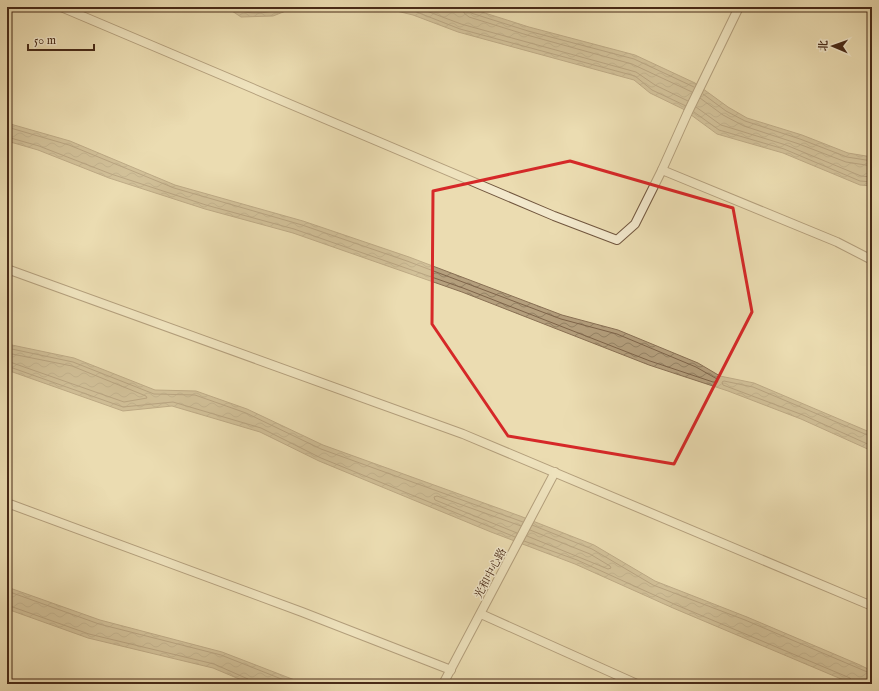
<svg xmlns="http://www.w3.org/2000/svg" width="879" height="691" font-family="'IM FELL English','Noto Serif SC',serif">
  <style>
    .water { fill: url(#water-waves); stroke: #897054 }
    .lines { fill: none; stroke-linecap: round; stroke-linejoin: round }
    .shore { stroke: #7e644a; stroke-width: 1 }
    .minor-casing { stroke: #71563e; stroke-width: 10 }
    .minor { stroke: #f2e8cc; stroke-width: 8 }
    .marked { fill: none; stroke: #d62828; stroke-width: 3; stroke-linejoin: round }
    .labels { text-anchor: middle; stroke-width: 3; stroke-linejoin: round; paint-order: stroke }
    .street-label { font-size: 11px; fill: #482a17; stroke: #f2e8cc }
  </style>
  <defs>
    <pattern id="water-waves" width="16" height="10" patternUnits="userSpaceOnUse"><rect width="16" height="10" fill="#b49f7d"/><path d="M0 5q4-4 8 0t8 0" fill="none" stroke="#948265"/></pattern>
  </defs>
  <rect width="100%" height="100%" fill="#ebdcb1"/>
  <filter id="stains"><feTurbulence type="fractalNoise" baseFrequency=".005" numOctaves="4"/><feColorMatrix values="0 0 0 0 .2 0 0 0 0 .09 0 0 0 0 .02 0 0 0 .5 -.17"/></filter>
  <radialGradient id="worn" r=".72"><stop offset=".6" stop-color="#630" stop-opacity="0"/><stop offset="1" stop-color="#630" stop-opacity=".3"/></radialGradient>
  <g class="water">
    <polygon points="226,7 312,7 291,9 273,16 241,17"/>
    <polygon points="380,7 466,7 529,27 635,55 695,83 728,107 747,118 802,135 848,153 872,157 872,186 860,185 783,153 717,134 683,109 650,93 634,80 458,32 413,15"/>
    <polygon points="7,123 70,141 175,185 303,221 409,257 562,315 618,330 698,363 720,376 754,383 872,433 872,451 801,419 728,391 649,365 462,292 293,233 205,209 109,178 38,150 7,141"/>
    <polygon points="7,344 74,358 155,390 196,391 247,409 323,445 520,516 594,545 655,581 747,617 860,665 872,671 872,684 853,684 673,608 575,564 491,532 319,461 260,432 172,406 123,411 7,370"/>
    <polygon points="7,587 100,620 222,652 305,684 251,684 213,668 88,638 7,609"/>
  </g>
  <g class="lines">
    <g class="shore">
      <path d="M233 7C249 17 269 13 286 7"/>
      <polyline points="396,7 414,11 460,29 635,76 652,90 686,106"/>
      <polyline points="416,7 461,24 636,72 655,85 688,101"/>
      <polyline points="463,7 464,13 469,17 527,35 632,64 692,92"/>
      <polyline points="468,7 471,13 528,31 634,59 694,87"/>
      <polyline points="703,94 726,111 745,121 800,139 847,157 872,161"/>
      <polyline points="700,98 723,115 744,126 799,144 846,162 872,166"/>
      <polyline points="696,107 721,125 786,145 861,176 872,177"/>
      <polyline points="694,112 719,130 784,149 860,181 872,182"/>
      <polyline points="7,127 69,145 174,188 302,225 407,261 561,319 617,334 696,367 717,379 718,382 713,382 650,361 463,288 294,229 206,205 111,174 39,146 7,137"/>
      <polyline points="7,348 73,362 154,394 195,395 246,413 321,449 523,522"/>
      <polyline points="7,353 72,366 146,396 147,398 124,402 7,361"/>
      <polyline points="7,366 123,407 173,402 261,428 321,458 515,537"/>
      <polyline points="872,437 753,387 724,381 722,382 723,385 803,415 872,446"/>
      <polyline points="532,525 592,549 653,585 745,620 872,674"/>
      <polyline points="517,533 435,500 434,497 437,496 521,526"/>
      <polyline points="527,536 608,569 611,568 610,566 590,554 530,530"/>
      <polyline points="524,541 577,560 674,604 850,678 853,684"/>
      <polyline points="7,591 99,624 221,655 294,684"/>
      <polyline points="7,605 89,634 214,664 248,679 251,684"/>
    </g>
    <defs>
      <g id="minor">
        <polyline points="61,7 554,216 617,240 635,224 662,170 837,242 872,260"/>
        <polyline points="662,170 688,112 739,7"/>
        <polyline points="7,269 463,434 872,606"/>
        <polyline points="7,503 302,612 451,670"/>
        <polyline points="481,614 637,684"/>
        <polyline points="443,684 555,472"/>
      </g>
    </defs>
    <use href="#minor" class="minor-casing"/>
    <use href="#minor" class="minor"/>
  </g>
  <path d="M0 0H879V691H0ZM570 161 733 208 752 312 674 464 508 436 432 324 433 191Z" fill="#ebdcb1" fill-opacity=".55" fill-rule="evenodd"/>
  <path class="marked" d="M570 161 733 208 752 312 674 464 508 436 432 324 433 191Z"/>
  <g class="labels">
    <g class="street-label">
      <text transform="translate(490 573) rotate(-62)" y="4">光和中心路</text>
    </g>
  </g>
  <rect width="879" height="691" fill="none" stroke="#ebdcb1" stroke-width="24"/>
  <rect x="8" y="8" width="863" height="675" fill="none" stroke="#482a17" stroke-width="2"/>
  <rect x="12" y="12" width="855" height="667" fill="none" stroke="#482a17"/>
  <g transform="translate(833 46) rotate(272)" stroke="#f2e8cc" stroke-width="3" paint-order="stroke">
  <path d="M0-3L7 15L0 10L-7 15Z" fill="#482a17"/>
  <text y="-6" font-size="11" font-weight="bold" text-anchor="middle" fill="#482a17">北</text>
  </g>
  <path d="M28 44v6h66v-6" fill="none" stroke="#482a17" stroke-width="2"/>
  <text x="34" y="44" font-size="12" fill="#482a17" stroke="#f2e8cc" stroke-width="3" paint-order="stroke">50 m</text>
  <rect width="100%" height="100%" filter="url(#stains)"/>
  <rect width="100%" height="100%" fill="url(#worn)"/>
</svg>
